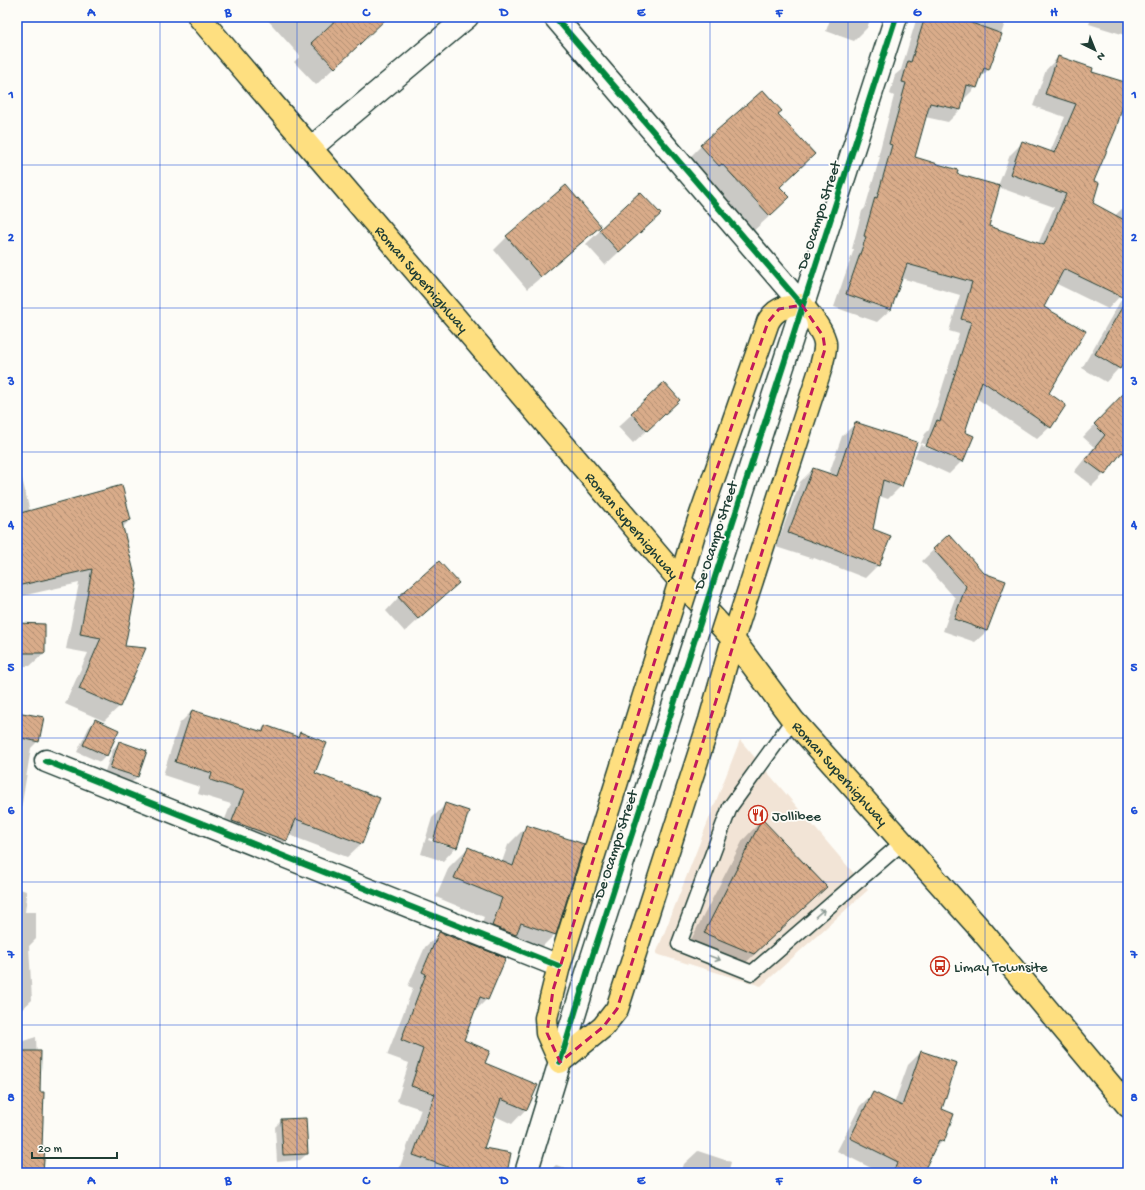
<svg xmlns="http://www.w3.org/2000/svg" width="1145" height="1190" font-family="'Gochi Hand',sans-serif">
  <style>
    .built { fill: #f2e4d6 }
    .shadow { fill: #0003; fill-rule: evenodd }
    .building { fill: url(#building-back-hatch); stroke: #1f3d34 }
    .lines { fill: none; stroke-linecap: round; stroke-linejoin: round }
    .lane-casing { stroke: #1f3d34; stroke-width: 17 }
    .street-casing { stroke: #1f3d34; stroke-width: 25 }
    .secondary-casing { stroke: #1f3d34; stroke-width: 25 }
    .primary-casing { stroke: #1f3d34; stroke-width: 25 }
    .lane { stroke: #fdfcf7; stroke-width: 14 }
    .street { stroke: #fdfcf7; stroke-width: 22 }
    .secondary { stroke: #fdfcf7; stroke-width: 22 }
    .primary { stroke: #fedf80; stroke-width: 22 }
    .secondary-bridge-casing { stroke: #1f3d34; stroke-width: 25; stroke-linecap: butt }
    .secondary-bridge { stroke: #fdfcf7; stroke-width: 22 }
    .cycleway-casing { stroke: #fdfcf7; stroke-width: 8 }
    .cycleway { stroke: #00873e; stroke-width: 6 }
    .oneway { stroke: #8e9c96 }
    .marked { fill: none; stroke: #c2185b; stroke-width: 3; stroke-dasharray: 8 5; stroke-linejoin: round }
    .grid { fill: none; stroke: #1d4ed8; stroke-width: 1; stroke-opacity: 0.55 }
    .labels { text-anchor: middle; stroke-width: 3.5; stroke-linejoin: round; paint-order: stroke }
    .street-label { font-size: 15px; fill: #1f3d34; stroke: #fdfcf7 }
    .poi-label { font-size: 15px; fill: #1f3d34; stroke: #fdfcf7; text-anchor: start }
    .neatline { fill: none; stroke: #1d4ed8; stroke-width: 1.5 }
    .grid-label { font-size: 13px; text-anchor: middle; font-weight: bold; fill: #1d4ed8 }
  </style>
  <defs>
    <pattern id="building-back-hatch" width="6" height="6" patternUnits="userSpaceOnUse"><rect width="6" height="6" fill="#d9ac8a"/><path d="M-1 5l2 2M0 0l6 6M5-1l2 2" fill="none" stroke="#af8d72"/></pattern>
  </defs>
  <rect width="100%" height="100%" fill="#fdfcf7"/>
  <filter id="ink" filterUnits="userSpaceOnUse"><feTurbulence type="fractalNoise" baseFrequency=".025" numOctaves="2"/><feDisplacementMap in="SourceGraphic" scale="8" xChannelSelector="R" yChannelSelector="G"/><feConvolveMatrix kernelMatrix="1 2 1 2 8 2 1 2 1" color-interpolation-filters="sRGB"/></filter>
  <g filter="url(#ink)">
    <polygon class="built" points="740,740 868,890 761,986 656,954"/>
    <g class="shadow">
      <polygon points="265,17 367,17 357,46 316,85 294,62 300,56"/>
      <polygon points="831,17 871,17 867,28 854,41 826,31"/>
      <path d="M917 17H1007L989 69 979 79 976 87 963 100 960 110 948 122 925 117 914 158 955 175 998 186 1010 155 1023 142 1050 152 1065 117 1033 106 1046 70 1058 57 1090 73 1128 84 1092 182 1075 254 1128 203V281L1120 296 1108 309 1055 283 1043 307 1050 427 1037 439 976 398 964 433 962 461 949 474 914 458 925 434 929 430 959 334 949 331 960 295 901 278 890 310 877 322 834 307 854 249H852L862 211 865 208 880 157H878L894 96 890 94 895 75 901 70ZM998 187 1054 207 1038 244 988 227ZM922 443 957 458V460L921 445Z"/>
      <polygon points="1092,17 1128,17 1128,36 1089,24"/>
      <polygon points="777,115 779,187 771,215 752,232 684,163 701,146"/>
      <polygon points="640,193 646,227 605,265 586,244"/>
      <polygon points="599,226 586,239 527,289 494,250 507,237"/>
      <polygon points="1128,294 1128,353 1119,368 1106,382 1082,368 1121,300"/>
      <polygon points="664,384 666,413 633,443 618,427"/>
      <polygon points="1126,392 1128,394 1128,443 1104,474 1092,486 1074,472 1094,447 1083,437"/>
      <polygon points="856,423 901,486 888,499 879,496 872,530 878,565 865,578 814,558 813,559 776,547 800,482 813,469 829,474 842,436"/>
      <polygon points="17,457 30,512 130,520 122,528 124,647 144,649 119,707 104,721 65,704 88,653 66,649 79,583 17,597"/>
      <polygon points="949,535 984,574 1005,582 987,631 975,642 943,631 955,598 922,561"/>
      <polygon points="458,583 405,632 386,611 399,597"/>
      <polygon points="17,624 44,625 44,653 30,666 17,666"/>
      <polygon points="192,711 260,732 265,726 296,737 300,734 313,773 361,844 347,857 289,835 286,841 273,854 219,834 231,804 198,794 200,787 163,775 179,724"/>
      <polygon points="17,713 38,741 31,748 17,834"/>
      <polygon points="95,721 117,730 106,756 100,762 77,752 89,727"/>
      <polygon points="119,742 137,777 131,783 104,774 113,749"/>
      <path d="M446 804 456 847 443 861 421 854 432 818ZM429 838 449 845V847L428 840Z"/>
      <polygon points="762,820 825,887 734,974 684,953 743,840"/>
      <polygon points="527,826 555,934 536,953 507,943 495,955 487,999 473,1013 463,1041 526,1109 512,1124 495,1116 483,1149 506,1173 410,1173 399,1169 421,1109 397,1101 409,1063 387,1055 413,988 408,986 425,947 440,933 473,946 484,917 436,897 449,867 468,848 502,862 508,845"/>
      <polygon points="17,888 26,891 26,896 27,896 25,912 36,912 36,939 29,946 32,1000 17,1014"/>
      <polygon points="36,1037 42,1173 17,1173 17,1043"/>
      <polygon points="921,1052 941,1110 943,1141 933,1151 922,1173 881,1173 837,1151 860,1106 873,1093 894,1104 908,1065"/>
      <polygon points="282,1120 307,1154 300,1160 277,1162 275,1127"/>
      <polygon points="698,1151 731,1162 728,1173 681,1173 684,1164"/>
      <polygon points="556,1165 579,1173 547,1173"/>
    </g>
    <g class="building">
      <polygon points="339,17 388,17 335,68 311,43"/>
      <polygon points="925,17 955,17 1002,34 989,70 984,68 977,88 967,85 961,110 930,103 915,157 958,170 957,174 1000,186 989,226 1044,245 1066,194 1010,174 1022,141 1055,153 1076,104 1045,94 1058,56 1093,68 1092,72 1128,83 1128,88 1116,129 1094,181 1099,183 1093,203 1128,222 1128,284 1122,297 1064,269 1044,307 1086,331 1049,393 1066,405 1051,428 982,381 965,432 974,436 963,462 926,446 937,420 940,421 971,322 961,319 972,282 907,264 891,310 846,294 866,237 864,236 875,197 877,198 892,145 889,144 906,83 902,82 908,61 911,62"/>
      <polygon points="763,90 782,111 778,114 815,154 780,187 790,197 770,216 722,164 719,166 700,145"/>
      <polygon points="566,185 601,226 541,277 506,236"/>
      <polygon points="640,192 661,214 619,252 599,230"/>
      <polygon points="1128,297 1128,355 1120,369 1095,354"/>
      <polygon points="664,382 680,400 647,431 631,413"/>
      <polygon points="1128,389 1128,457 1122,452 1105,475 1085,460 1105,435 1094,424"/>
      <polygon points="855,422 917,442 902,487 883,480 873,529 891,536 879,566 827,546 827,547 788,533 813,468 837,476"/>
      <polygon points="122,485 131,520 122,523 137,584 125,646 146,648 120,707 79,689 101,638 80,634 92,569 17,586 17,514"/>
      <polygon points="949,534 984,573 1006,581 987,631 954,619 966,586 933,549"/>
      <polygon points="439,561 459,583 418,619 398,597"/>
      <polygon points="17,623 45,624 45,653 17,653"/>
      <polygon points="192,710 263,732 265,725 298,737 300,732 327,743 315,773 380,798 362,844 296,819 287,841 232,821 244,791 210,780 212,773 175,762"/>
      <polygon points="17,712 44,717 39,742 17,737"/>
      <polygon points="95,719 119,730 107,756 83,745"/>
      <polygon points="119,741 147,751 138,777 110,768"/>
      <polygon points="445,803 469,811 457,848 433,841"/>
      <polygon points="762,819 827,887 754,954 704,933"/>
      <polygon points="526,825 584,844 556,935 521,923 516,935 492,926 502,898 454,878 468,847 513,866"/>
      <polygon points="439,932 506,958 488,1000 480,997 464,1040 490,1051 485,1063 538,1085 527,1110 501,1099 484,1148 511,1153 507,1173 465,1173 413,1155 435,1094 411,1086 423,1049 401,1040 426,974 422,972"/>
      <polygon points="17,1051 41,1051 40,1092 44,1092 42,1147 45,1147 43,1173 17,1173"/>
      <polygon points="921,1051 957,1063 942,1109 954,1114 944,1142 939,1140 923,1173 892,1173 898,1162 850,1138 873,1092 902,1106"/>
      <polygon points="306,1118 308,1154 283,1155 281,1119"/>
    </g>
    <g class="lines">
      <defs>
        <polyline id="lane" points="793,720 730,807 679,944 752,973 903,842"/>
        <g id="street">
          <polyline points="555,17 802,305"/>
          <polyline points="311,148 467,17"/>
          <polyline points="46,761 559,966"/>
        </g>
        <g id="secondary">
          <polyline points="797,323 896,17"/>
          <polyline points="526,1173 588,970"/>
        </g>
        <g id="primary">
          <path id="s1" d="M199 17 680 581 733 639 793 720 981 930 1128 1106"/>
          <path d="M802 305C809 314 824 332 825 343 826 351 822 360 821 367L733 639 710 720 617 1009 603 1027 560 1062 547 1033 546 1018 559 966 680 581 693 537 768 322C777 306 785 308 802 305Z"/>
        </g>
      </defs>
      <use href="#lane" class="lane-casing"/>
      <use href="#street" class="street-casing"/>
      <use href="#secondary" class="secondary-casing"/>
      <use href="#primary" class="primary-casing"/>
      <use href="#lane" class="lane"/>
      <use href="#street" class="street"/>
      <use href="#secondary" class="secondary"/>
      <use href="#primary" class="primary"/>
      <defs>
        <polyline id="secondary-bridge" points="588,970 796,326"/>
      </defs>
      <use href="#secondary-bridge" class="secondary-bridge-casing"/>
      <use href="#secondary-bridge" class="secondary-bridge"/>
      <defs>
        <g id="cycleway">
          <polyline points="555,17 802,305"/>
          <polyline points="46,761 559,966"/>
          <polyline points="560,1062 588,970 896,17"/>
        </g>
      </defs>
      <use href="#cycleway" class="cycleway-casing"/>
      <use href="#cycleway" class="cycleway"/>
    </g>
    <defs><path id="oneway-shaft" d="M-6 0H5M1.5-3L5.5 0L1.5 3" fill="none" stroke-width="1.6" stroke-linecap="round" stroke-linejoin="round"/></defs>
    <g class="oneway">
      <use href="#oneway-shaft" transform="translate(820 913) rotate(-41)"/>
      <use href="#oneway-shaft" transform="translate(715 958) rotate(21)"/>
    </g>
  </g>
  <path class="marked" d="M802 305 823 336 825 349 710 720 617 1009 603 1027 560 1062 547 1033 553 990 693 537 768 322 779 309Z"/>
  <path class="grid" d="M160 17V1173M297 17V1173M435 17V1173M572 17V1173M710 17V1173M848 17V1173M985 17V1173M17 165H1128M17 308H1128M17 452H1128M17 595H1128M17 738H1128M17 882H1128M17 1025H1128"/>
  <defs>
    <symbol id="restaurant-ring" viewBox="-11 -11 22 22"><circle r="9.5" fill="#fdfcf7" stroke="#c8321e" stroke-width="1.5"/><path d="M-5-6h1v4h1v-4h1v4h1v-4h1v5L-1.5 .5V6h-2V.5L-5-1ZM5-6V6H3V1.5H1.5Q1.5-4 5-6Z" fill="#c8321e"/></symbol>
    <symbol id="bus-ring" viewBox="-11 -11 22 22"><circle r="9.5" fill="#fdfcf7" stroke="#c8321e" stroke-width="1.5"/><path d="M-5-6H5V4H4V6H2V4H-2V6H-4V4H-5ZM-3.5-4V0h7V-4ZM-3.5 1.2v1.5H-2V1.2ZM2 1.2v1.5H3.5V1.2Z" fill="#c8321e"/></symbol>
  </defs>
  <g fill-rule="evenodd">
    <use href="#restaurant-ring" x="747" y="804" width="22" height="22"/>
    <use href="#bus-ring" x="929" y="955" width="22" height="22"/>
  </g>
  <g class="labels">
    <g class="street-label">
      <text transform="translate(818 215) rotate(-72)" y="5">De Ocampo Street</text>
      <text dy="5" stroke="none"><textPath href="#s1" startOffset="344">Roman Superhighway</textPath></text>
      <text dy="5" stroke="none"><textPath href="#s1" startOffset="668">Roman Superhighway</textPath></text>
      <text transform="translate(715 535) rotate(-72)" y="5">De Ocampo Street</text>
      <text dy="5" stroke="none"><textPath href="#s1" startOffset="992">Roman Superhighway</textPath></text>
      <text transform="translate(615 844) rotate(-72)" y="5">De Ocampo Street</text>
    </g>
    <g class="poi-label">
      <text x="772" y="820">Jollibee</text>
      <text x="954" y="971">Limay Townsite</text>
    </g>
  </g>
  <rect width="1145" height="1190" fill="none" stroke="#fdfcf7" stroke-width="44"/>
  <g transform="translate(1095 50) rotate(137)" stroke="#fdfcf7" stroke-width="3" paint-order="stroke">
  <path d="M0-3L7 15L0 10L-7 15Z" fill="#1f3d34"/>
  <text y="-6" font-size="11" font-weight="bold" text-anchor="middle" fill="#1f3d34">N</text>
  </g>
  <path d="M32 1152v6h85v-6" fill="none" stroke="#1f3d34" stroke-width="2"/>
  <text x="38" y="1152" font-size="12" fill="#1f3d34" stroke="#fdfcf7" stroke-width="3" paint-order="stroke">20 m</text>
  <rect x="22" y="22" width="1101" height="1146" class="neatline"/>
  <g class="grid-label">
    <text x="91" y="16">A</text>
    <text x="228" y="16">B</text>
    <text x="366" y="16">C</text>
    <text x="504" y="16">D</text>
    <text x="641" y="16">E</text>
    <text x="779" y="16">F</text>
    <text x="917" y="16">G</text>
    <text x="1054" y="16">H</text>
    <text x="11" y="98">1</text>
    <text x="1134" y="98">1</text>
    <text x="11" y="241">2</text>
    <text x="1134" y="241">2</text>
    <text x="11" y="385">3</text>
    <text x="1134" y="385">3</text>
    <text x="11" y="528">4</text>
    <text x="1134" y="528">4</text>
    <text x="11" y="671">5</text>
    <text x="1134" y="671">5</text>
    <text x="11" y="814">6</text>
    <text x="1134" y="814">6</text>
    <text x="11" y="958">7</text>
    <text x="1134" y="958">7</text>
    <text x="11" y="1101">8</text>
    <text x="1134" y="1101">8</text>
    <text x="91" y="1184">A</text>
    <text x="228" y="1184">B</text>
    <text x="366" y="1184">C</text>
    <text x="504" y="1184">D</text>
    <text x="641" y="1184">E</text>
    <text x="779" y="1184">F</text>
    <text x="917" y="1184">G</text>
    <text x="1054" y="1184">H</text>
  </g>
</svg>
